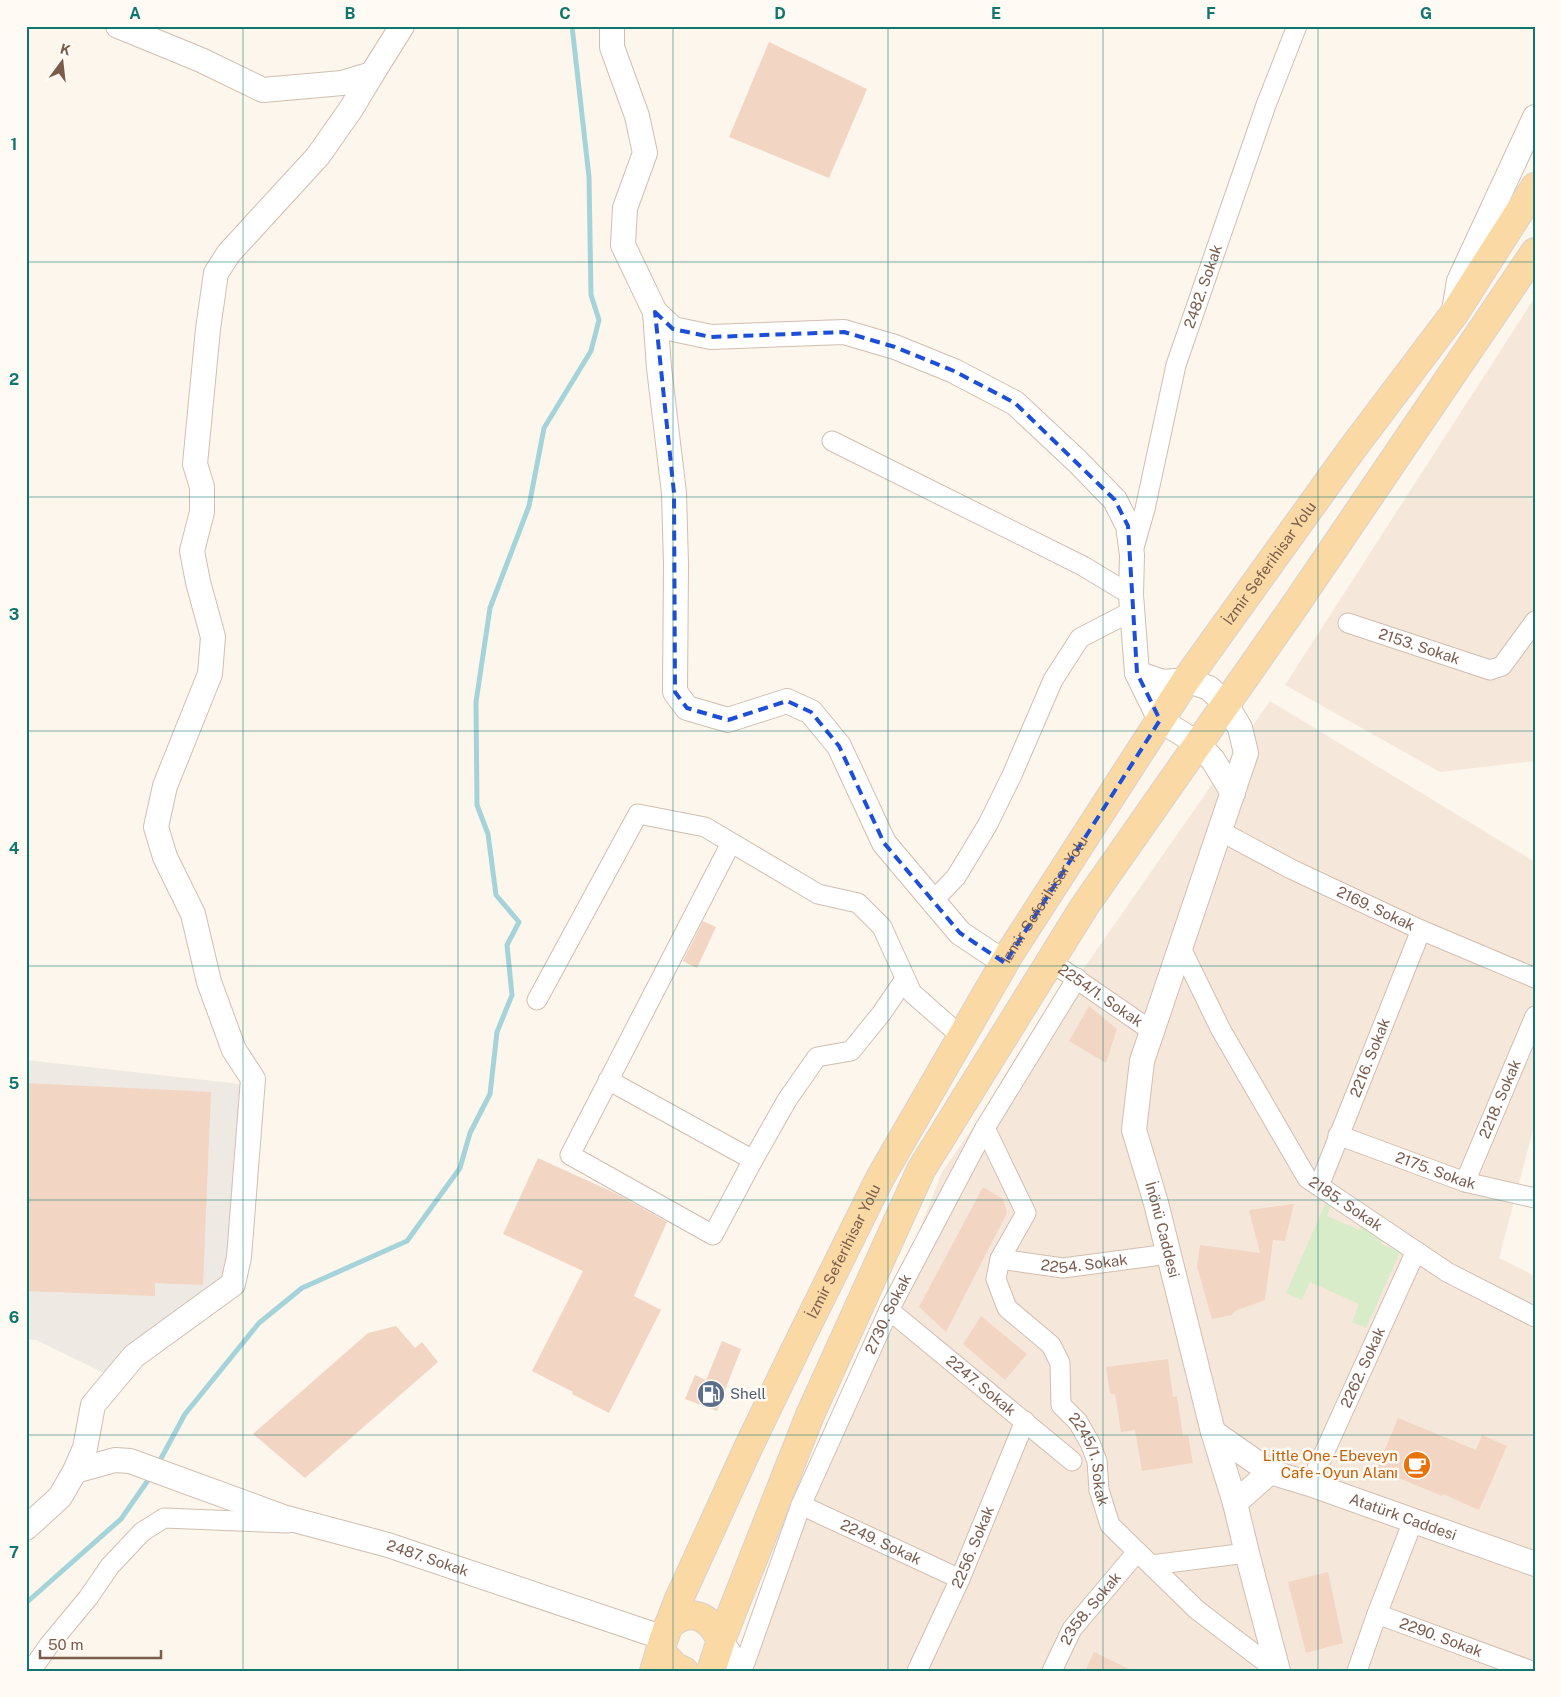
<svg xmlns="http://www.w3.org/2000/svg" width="1561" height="1697" font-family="'Public Sans',sans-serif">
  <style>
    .residential { fill: #f5e8da }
    .industrial { fill: #efe9e4 }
    .green { fill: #d8ecc9 }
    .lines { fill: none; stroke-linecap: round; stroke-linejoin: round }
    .stream { stroke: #a5d3da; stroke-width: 5 }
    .building { fill: #f3d5c3 }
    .minor-casing { stroke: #d1beb0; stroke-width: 21 }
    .tertiary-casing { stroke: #d1beb0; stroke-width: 26 }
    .primary-casing { stroke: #dad1cd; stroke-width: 30 }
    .minor { stroke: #fff; stroke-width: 19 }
    .tertiary { stroke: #fff; stroke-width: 24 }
    .primary { stroke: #fbd9a5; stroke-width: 28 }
    .marked { fill: none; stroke: #1d4ed8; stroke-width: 4; stroke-dasharray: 10 6; stroke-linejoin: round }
    .grid { fill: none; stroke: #0f766e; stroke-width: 1; stroke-opacity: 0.55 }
    .labels { text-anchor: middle; stroke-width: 5; stroke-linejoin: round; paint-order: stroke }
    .street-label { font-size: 15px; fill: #7a5c4d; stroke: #fffaf3 }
    .service-label { font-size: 15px; fill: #4e5e75; stroke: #fffaf3; text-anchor: start }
    .food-label { font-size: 15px; fill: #c56008; stroke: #fffaf3; text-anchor: end }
    .neatline { fill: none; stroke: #0f766e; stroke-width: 2 }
    .grid-label { font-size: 16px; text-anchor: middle; font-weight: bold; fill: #0f766e }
  </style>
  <rect width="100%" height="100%" fill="#fdf6ec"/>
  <g class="residential">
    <polygon points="1535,297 1535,761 1440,772 1285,685"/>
    <polygon points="1270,701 1535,862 1535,1123 1499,1258 1535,1276 1535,1671 748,1671 942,1172"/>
  </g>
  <polygon class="industrial" points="26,1060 249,1085 242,1264 106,1374 36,1340 26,1339"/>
  <polygon class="green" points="1327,1200 1332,1202 1327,1216 1359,1230 1364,1220 1387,1230 1381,1244 1400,1252 1366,1328 1352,1322 1359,1304 1310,1282 1302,1300 1286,1293"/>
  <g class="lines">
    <g class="stream">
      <polyline points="158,1464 185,1414 259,1323 302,1288 407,1241 460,1168 470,1133 490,1094 497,1032 512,995 507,945 519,922 496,895 488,834 477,805 476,702 490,608 529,506 544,428 591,351 599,320 591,295 589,177 572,26"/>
      <polyline points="26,1603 121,1519 151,1476"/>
    </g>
  </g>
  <g class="building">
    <polygon points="769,42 867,89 829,178 729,137"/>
    <polygon points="703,921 716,927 697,968 683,961"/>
    <polygon points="1089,1006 1117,1029 1106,1063 1069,1041"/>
    <polygon points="26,1083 211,1092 203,1285 155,1283 155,1296 26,1291"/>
    <polygon points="538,1158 617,1194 667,1222 634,1296 661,1310 609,1413 572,1394 573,1392 532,1371 583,1271 503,1234"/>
    <polygon points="983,1187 1003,1199 1007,1213 946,1332 919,1307"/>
    <polygon points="1294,1204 1285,1241 1273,1240 1265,1300 1235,1311 1232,1315 1212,1319 1197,1267 1200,1245 1260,1253 1249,1210"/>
    <polygon points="981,1316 1027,1354 1005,1380 963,1344"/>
    <polygon points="396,1326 415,1348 422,1342 438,1362 305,1478 253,1434 368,1333"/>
    <polygon points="722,1341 741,1349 717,1411 685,1399 695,1375 706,1380"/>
    <polygon points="1168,1359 1173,1397 1177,1396 1183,1436 1188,1435 1193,1463 1142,1471 1135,1430 1121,1432 1115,1394 1110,1394 1106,1367"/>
    <polygon points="1398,1418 1476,1450 1482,1435 1507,1446 1479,1510 1443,1494 1442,1496 1377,1469"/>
    <polygon points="1328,1572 1343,1643 1306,1653 1288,1582"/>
    <polygon points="1094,1652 1133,1671 1085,1671"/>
  </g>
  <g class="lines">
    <defs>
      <g id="minor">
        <polyline points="832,441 1083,566 1131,595"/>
        <path id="s1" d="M1133 551 1145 509 1176 365 1266 105 1297 26"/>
        <path id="s2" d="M1348 623 1490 670 1502 666 1535 621"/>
        <path id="s3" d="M1220 831 1291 869 1421 930 1535 978"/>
        <polyline points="933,901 956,877 988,824 1012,775 1053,680 1080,638 1132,611"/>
        <path id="s4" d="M1180 946 1221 1030 1307 1178 1447 1272 1535 1317"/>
        <path id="s5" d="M1050 961 1152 1031"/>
        <polyline points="537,1000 638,814 705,827 818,894 858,903 882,927 912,993 962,1037"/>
        <polyline points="608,1080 753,1160 713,1235 570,1155 731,843"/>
        <path id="s6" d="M985 1128 1026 1213 1000 1259 996 1279 1007 1308 1051 1345 1060 1363 1061 1405 1078 1422 1090 1443 1097 1461 1099 1490 1110 1525 1197 1610 1277 1671"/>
        <path id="s7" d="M1338 1135 1465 1182 1535 1198"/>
        <polyline points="753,1160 787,1100 817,1057 851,1051 881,1014 905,979"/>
        <path id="s8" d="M1465 1182 1535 1016"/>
        <path id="s9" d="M1319 1186 1421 930"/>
        <path id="s10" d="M1000 1259 1063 1268 1169 1254"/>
        <path id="s11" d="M889 1310 1072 1461"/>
        <path id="s12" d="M1310 1484 1416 1251"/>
        <path id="s13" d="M801 1505 960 1579"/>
        <polyline points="1151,1565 1247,1553"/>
        <path id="s14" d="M1377 1614 1532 1671"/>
        <polyline points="31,1671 49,1645 88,1598 110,1566 142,1532 164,1518 288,1523"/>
        <path id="s15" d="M742 1671 801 1505 889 1310 985 1128 1077 978"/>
        <path id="s16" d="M917 1671 960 1579 1025 1421"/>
        <path id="s17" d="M1052 1671 1072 1629 1137 1552"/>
        <polyline points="1357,1671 1377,1614 1413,1521"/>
      </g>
      <g id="tertiary">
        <polyline points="118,26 201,60 263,90 342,83 372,74 402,26"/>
        <polyline points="612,26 612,47 637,116 645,153 625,208 623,245 655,312 673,329 711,337 844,332 895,347 954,371 1015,403 1077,461 1115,500 1128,526 1132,555 1131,595 1137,673 1160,720 1197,743 1213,760 1233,793"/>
        <polyline points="1454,311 1459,281 1535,117"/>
        <polyline points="655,312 659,368 674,493 676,564 675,692 687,708 728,720 787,701 811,712 839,746 884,843 960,933 1005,963"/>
        <path id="s18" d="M1137 673 1163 682 1186 680 1209 688 1226 704 1240 728 1246 753 1142 1061 1134 1130 1156 1203 1213 1432 1235 1503 1247 1553 1278 1671"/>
        <path id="s19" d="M1213 1432 1270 1472 1310 1484 1535 1564"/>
        <polyline points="75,1471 85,1448 93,1405 134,1356 233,1284 239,1257 253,1079 234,1050 209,982 193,914 165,857 156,827 165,786 210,674 213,637 198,582 192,551 202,512 202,487 195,464 208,329 216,273 229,253 318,156 351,109 372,74"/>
        <polyline points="1235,1503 1270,1472"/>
        <path id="s20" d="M26 1528 60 1497 75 1471 115 1460 130 1461 283 1517 388 1545 664 1638"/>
        <polyline points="721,1640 740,1671"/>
      </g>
      <g id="primary">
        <path d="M668 1626C691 1606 709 1616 721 1640"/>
        <polyline points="660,1651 675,1667 684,1671"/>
        <path id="s21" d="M654 1671 664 1638 679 1599 748 1448 799 1342 880 1178 1010 953 1186 680 1352 449 1454 314 1535 187"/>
        <polyline points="711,1671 721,1640 810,1415 921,1170 1084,907 1296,604 1535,252"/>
      </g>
    </defs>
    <use href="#minor" class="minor-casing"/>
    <use href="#tertiary" class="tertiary-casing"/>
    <use href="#primary" class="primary-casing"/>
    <use href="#minor" class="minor"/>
    <use href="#tertiary" class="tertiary"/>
    <use href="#primary" class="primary"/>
  </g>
  <path class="marked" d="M655 312 673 329 711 337 844 332 895 347 954 371 1015 403 1115 500 1128 526 1137 673 1160 720 1005 963 960 933 884 843 839 746 811 712 787 701 728 720 687 708 675 692 674 493Z"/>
  <path class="grid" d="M243 26V1671M458 26V1671M673 26V1671M888 26V1671M1103 26V1671M1318 26V1671M26 262H1535M26 497H1535M26 731H1535M26 966H1535M26 1200H1535M26 1435H1535"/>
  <defs>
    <symbol id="fuel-disc" viewBox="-11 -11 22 22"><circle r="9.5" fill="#5c6f8a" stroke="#fffaf3"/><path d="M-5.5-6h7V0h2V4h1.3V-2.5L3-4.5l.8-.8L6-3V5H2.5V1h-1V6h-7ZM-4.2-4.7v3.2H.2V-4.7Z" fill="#fff"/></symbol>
    <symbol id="cafe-disc" viewBox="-11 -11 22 22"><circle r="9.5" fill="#e8710a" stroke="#fffaf3"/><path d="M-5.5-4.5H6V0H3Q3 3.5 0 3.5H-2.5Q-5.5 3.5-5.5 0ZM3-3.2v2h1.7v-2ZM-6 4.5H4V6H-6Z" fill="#fff"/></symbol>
  </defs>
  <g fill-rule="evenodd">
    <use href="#fuel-disc" x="695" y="1378" width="32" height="32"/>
    <use href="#cafe-disc" x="1401" y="1449" width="32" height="32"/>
  </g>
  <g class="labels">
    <g class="street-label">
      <text dy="5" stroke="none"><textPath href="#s1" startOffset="274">2482. Sokak</textPath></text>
      <text dy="5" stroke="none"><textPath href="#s21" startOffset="1271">İzmir Seferihisar Yolu</textPath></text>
      <text dy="5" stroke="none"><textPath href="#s2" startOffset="75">2153. Sokak</textPath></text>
      <text dy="5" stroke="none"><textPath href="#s21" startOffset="866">İzmir Seferihisar Yolu</textPath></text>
      <text dy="5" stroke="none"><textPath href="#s3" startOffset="174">2169. Sokak</textPath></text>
      <text dy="5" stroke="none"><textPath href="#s5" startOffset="61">2254/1. Sokak</textPath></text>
      <text dy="5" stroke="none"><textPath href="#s9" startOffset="138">2216. Sokak</textPath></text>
      <text dy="5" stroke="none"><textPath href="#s8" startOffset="90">2218. Sokak</textPath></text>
      <text dy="5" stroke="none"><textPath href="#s7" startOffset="104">2175. Sokak</textPath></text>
      <text dy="5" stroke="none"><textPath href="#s4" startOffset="311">2185. Sokak</textPath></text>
      <text dy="5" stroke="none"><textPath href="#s18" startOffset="650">İnönü Caddesi</textPath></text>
      <text dy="5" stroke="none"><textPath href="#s21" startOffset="461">İzmir Seferihisar Yolu</textPath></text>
      <text dy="5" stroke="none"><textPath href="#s10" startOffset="85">2254. Sokak</textPath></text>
      <text dy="5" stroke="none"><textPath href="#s15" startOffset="386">2730. Sokak</textPath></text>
      <text dy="5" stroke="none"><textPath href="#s12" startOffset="128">2262. Sokak</textPath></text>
      <text dy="5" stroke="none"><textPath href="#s11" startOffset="119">2247. Sokak</textPath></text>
      <text dy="5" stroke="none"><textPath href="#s6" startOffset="382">2245/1. Sokak</textPath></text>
      <text dy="5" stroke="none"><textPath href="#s19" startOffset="210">Atatürk Caddesi</textPath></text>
      <text dy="5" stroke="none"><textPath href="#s13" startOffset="88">2249. Sokak</textPath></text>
      <text dy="5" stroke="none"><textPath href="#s16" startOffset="136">2256. Sokak</textPath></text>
      <text dy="5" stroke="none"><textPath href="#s20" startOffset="446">2487. Sokak</textPath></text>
      <text dy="5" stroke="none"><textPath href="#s17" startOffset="74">2358. Sokak</textPath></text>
      <text dy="5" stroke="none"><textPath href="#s14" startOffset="68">2290. Sokak</textPath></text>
    </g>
    <g class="service-label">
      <text x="730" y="1399">Shell</text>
    </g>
    <g class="food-label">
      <text x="1398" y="1461">Little One - Ebeveyn<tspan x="1398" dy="17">Cafe - Oyun Alanı</tspan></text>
    </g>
  </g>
  <rect width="1561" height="1697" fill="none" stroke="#fffaf3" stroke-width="55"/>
  <g transform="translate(62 62) rotate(15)" stroke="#fffaf3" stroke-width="4" paint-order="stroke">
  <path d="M0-4L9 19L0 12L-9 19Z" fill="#7a5c4d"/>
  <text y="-8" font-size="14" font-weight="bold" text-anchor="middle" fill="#7a5c4d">K</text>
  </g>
  <path d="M40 1650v8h121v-8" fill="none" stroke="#7a5c4d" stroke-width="2.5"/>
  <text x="48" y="1650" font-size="15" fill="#7a5c4d" stroke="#fffaf3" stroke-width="4" paint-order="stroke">50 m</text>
  <rect x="28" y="28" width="1506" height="1642" class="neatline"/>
  <g class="grid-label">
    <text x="135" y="19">A</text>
    <text x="350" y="19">B</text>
    <text x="565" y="19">C</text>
    <text x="780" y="19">D</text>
    <text x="996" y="19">E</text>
    <text x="1211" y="19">F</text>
    <text x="1426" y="19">G</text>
    <text x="14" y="150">1</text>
    <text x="14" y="385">2</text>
    <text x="14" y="620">3</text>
    <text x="14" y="854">4</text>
    <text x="14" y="1089">5</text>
    <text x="14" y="1323">6</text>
    <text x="14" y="1558">7</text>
  </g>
</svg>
